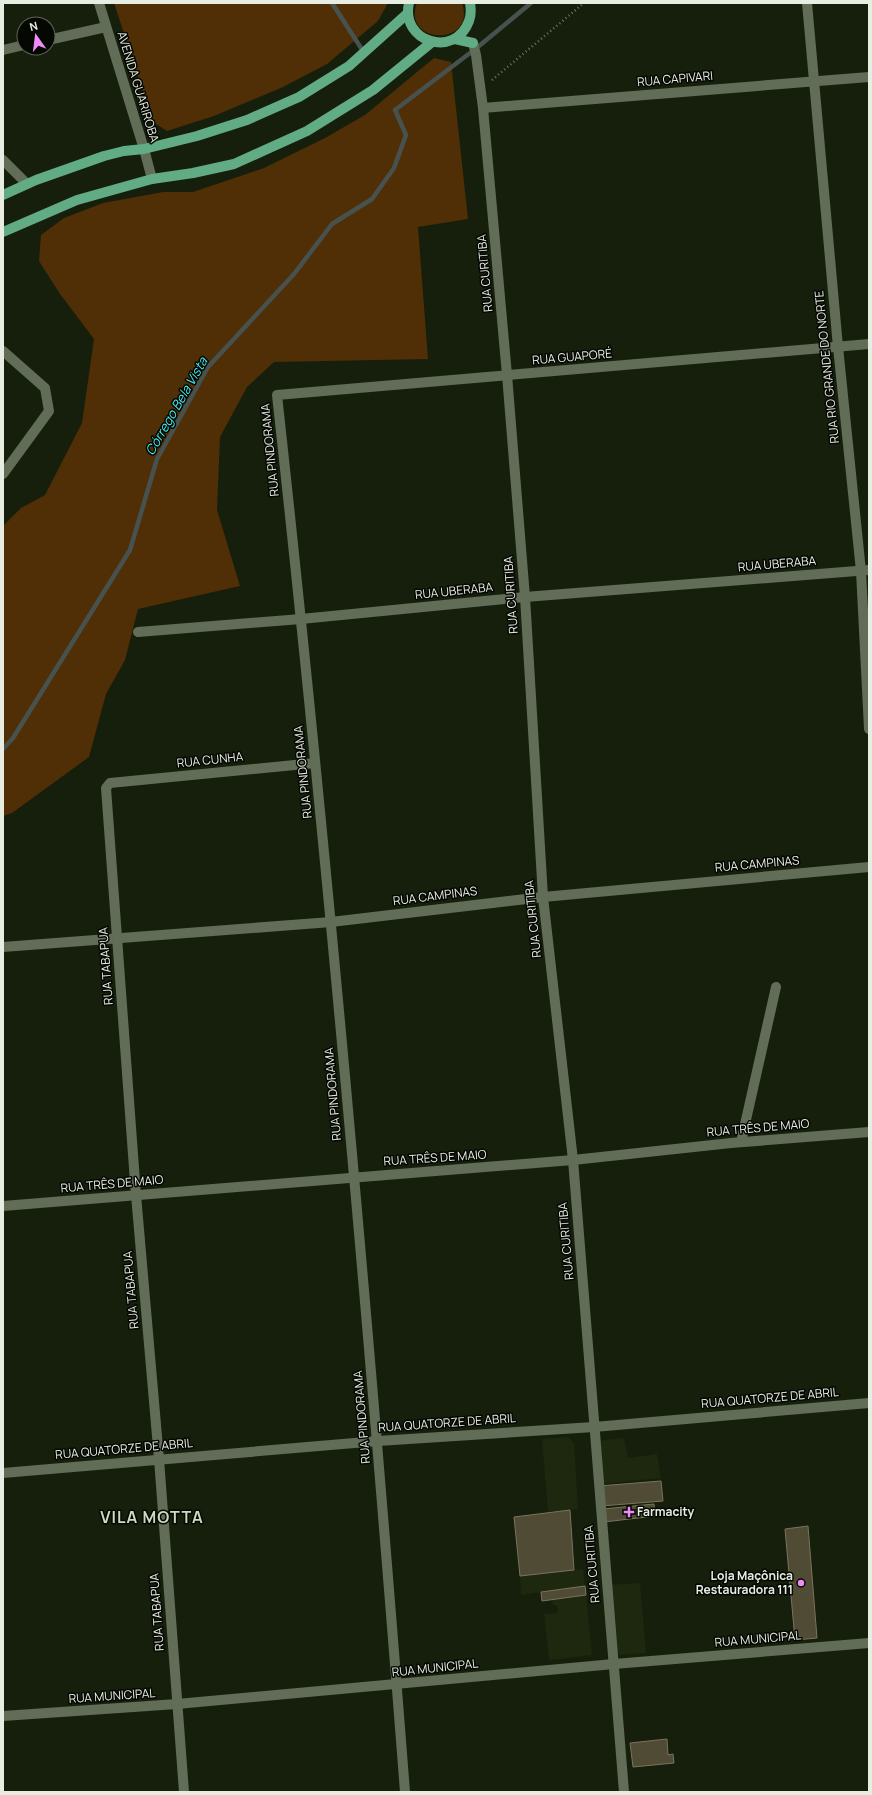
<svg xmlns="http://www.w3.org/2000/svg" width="872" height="1795" font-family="Manrope,sans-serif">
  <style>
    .built { fill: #1d280f }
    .green { fill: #502e06 }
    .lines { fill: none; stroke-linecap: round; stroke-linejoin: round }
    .stream { stroke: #47524f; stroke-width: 4.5 }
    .building { fill: #504b34; stroke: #7a745c }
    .path { stroke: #6e7665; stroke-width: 2.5; stroke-dasharray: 1 3; stroke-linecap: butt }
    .minor { stroke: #616d57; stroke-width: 10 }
    .major { stroke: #61ab85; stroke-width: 10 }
    .poi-dot { fill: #ef8bf7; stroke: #040702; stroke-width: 1.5 }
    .labels { text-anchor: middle; stroke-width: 3; stroke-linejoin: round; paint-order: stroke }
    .street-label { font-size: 12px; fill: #e7eee1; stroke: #040702 }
    .poi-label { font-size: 12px; font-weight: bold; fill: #e7eee1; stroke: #040702; text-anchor: start }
    .water-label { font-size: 13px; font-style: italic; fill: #44edef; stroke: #040702 }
    .district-label { font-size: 16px; font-weight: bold; letter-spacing: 1px; fill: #cddac1; stroke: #040702 }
  </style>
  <rect width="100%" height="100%" fill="#161f0c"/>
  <g class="built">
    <polygon points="568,1437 574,1443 578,1509 548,1512 542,1439"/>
    <polygon points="624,1438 628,1458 657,1454 661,1478 601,1484 597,1441"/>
    <polygon points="583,1569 585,1586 521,1595 520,1576"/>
    <polygon points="640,1583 646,1653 619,1655 614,1650 609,1585"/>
    <polygon points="586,1595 592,1655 549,1660 544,1614 558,1613 557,1605 553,1605 552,1599"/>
  </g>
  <g class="green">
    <polygon points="114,3 388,3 378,21 327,64 283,87 214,116 167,131 153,122"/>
    <path d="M417 3H462C477 47 401 45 417 3Z"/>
    <polygon points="434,58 451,62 468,219 418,227 428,359 274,362 247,387 220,437 217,510 240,586 138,609 125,660 106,694 89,757 12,813 3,816 3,526 21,508 45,495 82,423 94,339 60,294 39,261 41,235 64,218 103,203 163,192 193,192 264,168 325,138 365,115"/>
  </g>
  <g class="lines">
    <g class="stream">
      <polyline points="332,3 361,48"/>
      <polyline points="479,46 531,3"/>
      <polyline points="3,749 13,738 130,550 157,459 208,367 294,274 332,224 372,199 394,168 406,135 395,110 470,53"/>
    </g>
  </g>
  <g class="building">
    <polygon points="661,1481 663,1501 601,1506 599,1486"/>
    <polygon points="654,1504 655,1516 604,1522 603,1509"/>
    <polygon points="570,1510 574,1570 520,1576 514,1517"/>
    <polygon points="808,1526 817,1638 795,1640 785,1529"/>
    <polygon points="585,1586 586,1595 542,1601 541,1592"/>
    <polygon points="667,1739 668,1755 673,1754 674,1763 633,1767 630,1743"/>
  </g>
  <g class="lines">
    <polyline class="path" points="492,80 584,3"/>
    <g class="minor">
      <polyline points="99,3 144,149 152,179"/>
      <polyline points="807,3 838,347 861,571 869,729"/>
      <polyline points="48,40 106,27"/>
      <polyline points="473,43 476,55 483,108 507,375 525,597 543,897 573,1160 624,1792"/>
      <polyline points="3,50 24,45"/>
      <polyline points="483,108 869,77"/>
      <polyline points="3,160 27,184"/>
      <polyline points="3,351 45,388 49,411 3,474"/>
      <polyline points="138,632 301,619 525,597 869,570"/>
      <polyline points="3,947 331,922 543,897 869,867"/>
      <polyline points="741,1142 776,987"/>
      <polyline points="3,1206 573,1160 731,1143 869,1132"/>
      <polyline points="3,1473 378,1441 594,1427 869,1403"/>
      <polyline points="3,1716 177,1704 614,1664 869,1643"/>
      <polyline points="184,1792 159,1459 136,1195 106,788 110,783 315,763"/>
      <path d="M405 1792C369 1326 328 860 277 395L869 344"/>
    </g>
    <g class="major">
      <path d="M409 3C400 42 455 59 469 21 471 16 471 9 470 3"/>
      <polyline points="455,39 473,43"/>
      <polyline points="3,195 36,180 104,156 124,151 144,149 197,136 247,120 299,97 349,66 408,13"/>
      <polyline points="3,232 77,200 152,179 193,173 234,164 307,131 373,90 432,42"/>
    </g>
  </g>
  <g class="poi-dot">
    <path d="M627 1506h4v4h4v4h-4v4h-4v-4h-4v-4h4z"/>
    <circle cx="801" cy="1583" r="4"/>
  </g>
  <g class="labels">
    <g class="street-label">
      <text transform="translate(675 79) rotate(-5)" y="4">RUA CAPIVARI</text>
      <text transform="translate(138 87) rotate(73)" y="4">AVENIDA GUARIROBA</text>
      <text transform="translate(485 273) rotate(-95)" y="4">RUA CURITIBA</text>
      <text transform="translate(572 357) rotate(-5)" y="4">RUA GUAPORÉ</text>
      <text transform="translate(827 367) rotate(-96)" y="4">RUA RIO GRANDE DO NORTE</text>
      <text transform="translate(270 450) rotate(-96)" y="4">RUA PINDORAMA</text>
      <text transform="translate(777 564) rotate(-5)" y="4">RUA UBERABA</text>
      <text transform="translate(454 591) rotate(-6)" y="4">RUA UBERABA</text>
      <text transform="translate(511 595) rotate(-94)" y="4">RUA CURITIBA</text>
      <text transform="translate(210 760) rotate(-6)" y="4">RUA CUNHA</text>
      <text transform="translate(303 772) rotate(-96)" y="4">RUA PINDORAMA</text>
      <text transform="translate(757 864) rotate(-5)" y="4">RUA CAMPINAS</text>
      <text transform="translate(435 896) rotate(-7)" y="4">RUA CAMPINAS</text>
      <text transform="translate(533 919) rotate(-96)" y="4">RUA CURITIBA</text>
      <text transform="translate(106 966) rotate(-94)" y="4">RUA TABAPUA</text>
      <text transform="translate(333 1094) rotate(-95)" y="4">RUA PINDORAMA</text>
      <text transform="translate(758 1128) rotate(-5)" y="4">RUA TRÊS DE MAIO</text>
      <text transform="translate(435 1158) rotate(-4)" y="4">RUA TRÊS DE MAIO</text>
      <text transform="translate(112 1184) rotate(-5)" y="4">RUA TRÊS DE MAIO</text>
      <text transform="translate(566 1241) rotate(-95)" y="4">RUA CURITIBA</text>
      <text transform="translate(131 1290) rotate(-95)" y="4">RUA TABAPUA</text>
      <text transform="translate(770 1398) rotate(-5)" y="4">RUA QUATORZE DE ABRIL</text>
      <text transform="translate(362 1417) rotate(-95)" y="4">RUA PINDORAMA</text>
      <text transform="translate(447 1423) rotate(-4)" y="4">RUA QUATORZE DE ABRIL</text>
      <text transform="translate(124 1449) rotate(-5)" y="4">RUA QUATORZE DE ABRIL</text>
      <text transform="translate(592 1564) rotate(-95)" y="4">RUA CURITIBA</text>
      <text transform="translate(157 1612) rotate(-94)" y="4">RUA TABAPUA</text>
      <text transform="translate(758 1639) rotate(-5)" y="4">RUA MUNICIPAL</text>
      <text transform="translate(435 1668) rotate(-6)" y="4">RUA MUNICIPAL</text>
      <text transform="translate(112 1696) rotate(-4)" y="4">RUA MUNICIPAL</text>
    </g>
    <g class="poi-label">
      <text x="637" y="1516">Farmacity</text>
      <text x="793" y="1580" text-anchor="end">Loja Maçônica<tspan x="793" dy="14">Restauradora 111</tspan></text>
    </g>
    <g class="water-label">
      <text transform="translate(176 406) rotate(-60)" y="5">Córrego Bela Vista</text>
    </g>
    <g class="district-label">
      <text x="152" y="1523">VILA MOTTA</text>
    </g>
  </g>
  <rect width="872" height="1795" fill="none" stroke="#e7eee1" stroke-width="8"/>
  <g transform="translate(36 36) rotate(346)"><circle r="19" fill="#040702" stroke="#5f635b"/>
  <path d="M0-3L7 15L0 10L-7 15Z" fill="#ef8bf7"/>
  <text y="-6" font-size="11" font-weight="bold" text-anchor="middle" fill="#e7eee1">N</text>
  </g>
</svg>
